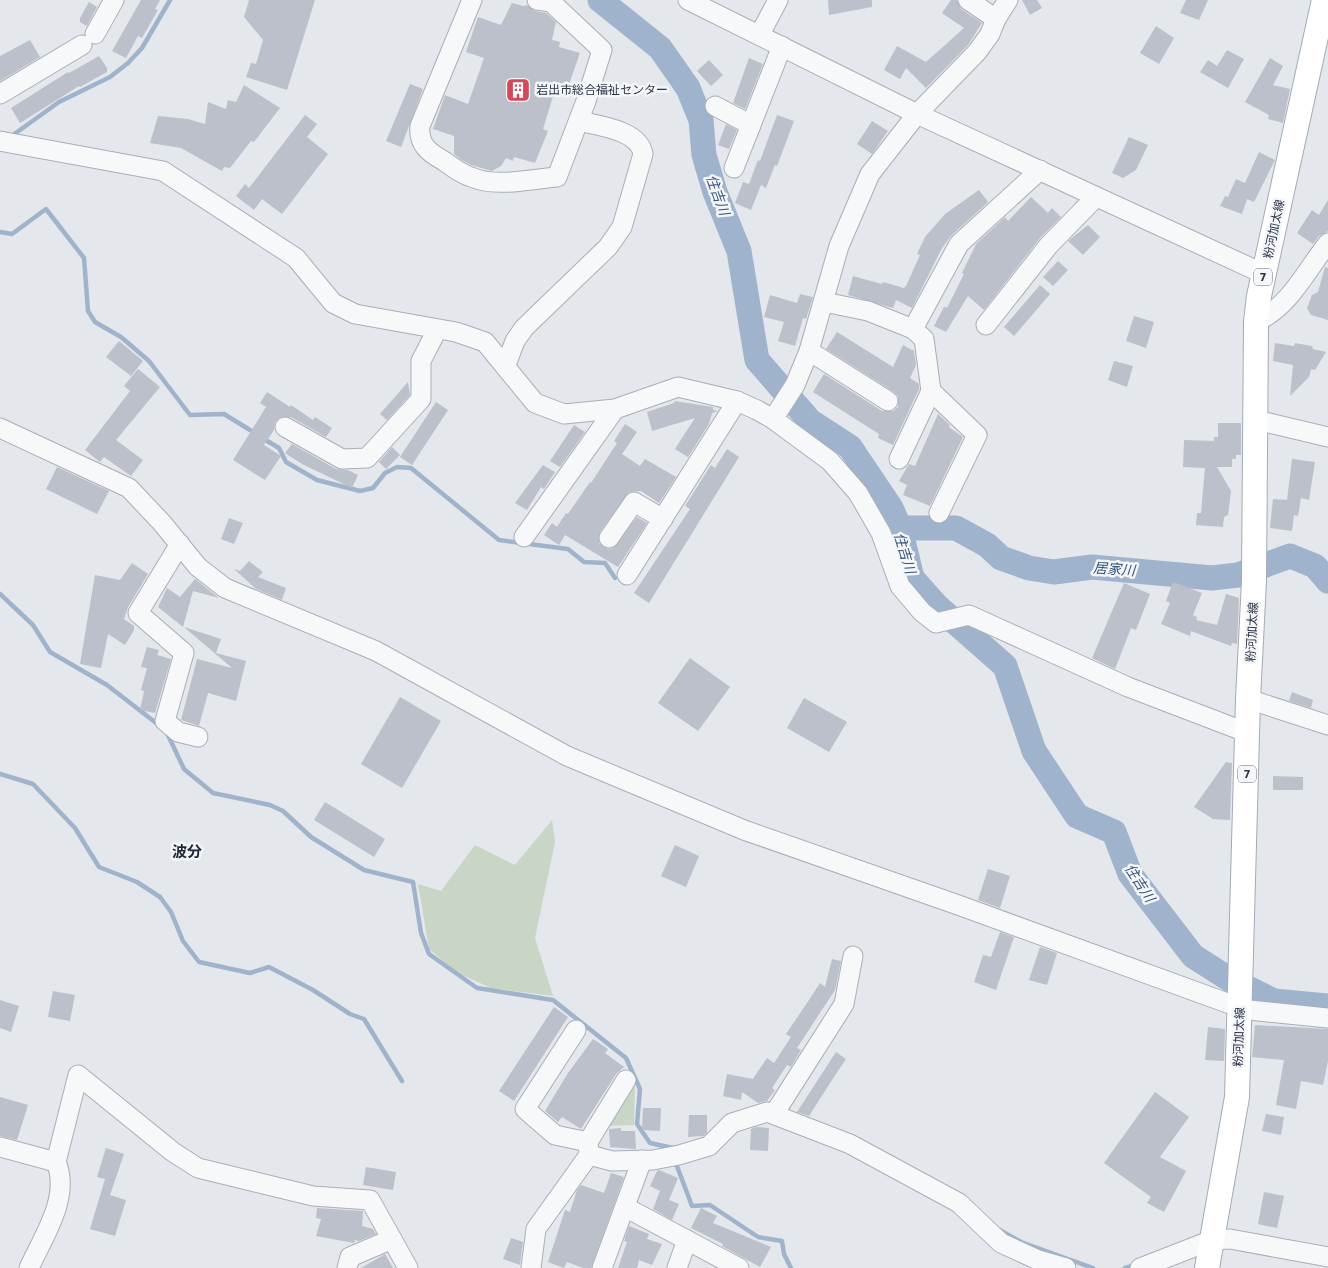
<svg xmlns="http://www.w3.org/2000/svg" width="1328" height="1268" font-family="Commissioner,'Noto Sans JP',sans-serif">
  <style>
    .green { fill: #c9d6c5 }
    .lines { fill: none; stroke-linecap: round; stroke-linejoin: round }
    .stream { stroke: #9fb4cc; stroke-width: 4.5 }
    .river { stroke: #9fb4cc; stroke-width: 25 }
    .building { fill: #bbc0ca }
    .minor-casing { stroke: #a9aeb7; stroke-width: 21 }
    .major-casing { stroke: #a3abb8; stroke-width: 26 }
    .minor { stroke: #f7f8fa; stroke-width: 19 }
    .major { stroke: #fff; stroke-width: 24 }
    .labels { text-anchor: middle; stroke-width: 5; stroke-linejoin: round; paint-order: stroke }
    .shield { fill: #f4f6f9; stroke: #676e7b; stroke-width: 1 }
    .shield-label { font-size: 11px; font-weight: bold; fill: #2b3445 }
    .poi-label { font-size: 12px; fill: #2b3445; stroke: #f4f6f9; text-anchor: start }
    .street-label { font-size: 12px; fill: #2b3445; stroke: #f4f6f9 }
    .water-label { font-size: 14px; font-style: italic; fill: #34527a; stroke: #f4f6f9 }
    .quarter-label { font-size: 15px; font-weight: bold; fill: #1d2536; stroke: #f4f6f9 }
  </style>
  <rect width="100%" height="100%" fill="#e4e7ec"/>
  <g class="green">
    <polygon points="552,820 555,842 535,938 553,996 491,988 456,972 429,949 418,884 441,891 475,845 515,865"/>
    <polygon points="630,1084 635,1087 634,1125 604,1126"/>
  </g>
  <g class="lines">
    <g class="stream">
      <polyline points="13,135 59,102 110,77 128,63 142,48 170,0"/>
      <polyline points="0,232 12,234 46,209 84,258 88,311 95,322 121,337 149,361 190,415 224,414 255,433"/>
      <polyline points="264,439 279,448 286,462 317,480 360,491 373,488 385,473 397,467 411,468 499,540 568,549 584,562 605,563 615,578"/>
      <polyline points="0,594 33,625 50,652 107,685 160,726"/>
      <polyline points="167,733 184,769 213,793 270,805 283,811 311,837 364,870 413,882 421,933 429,954 477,988 553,1000 626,1058 640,1089 637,1124 650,1143 673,1148"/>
      <polyline points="0,774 33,784 75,828 99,867 137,882 160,897 171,912 183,941 199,962 250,973 269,967 313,990 350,1014 364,1019 402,1081"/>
      <polyline points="675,1161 692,1206 710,1205 758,1237 782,1241 784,1254 791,1268"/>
      <polyline points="998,1229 1021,1242 1093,1268"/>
      <polyline points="1125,1268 1136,1265"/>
    </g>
    <g class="river">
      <polyline points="600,0 660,48 688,88 701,120 704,155 715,192 739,251 757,360 810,421 850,447 891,508 900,528 912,578 938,607 1005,666 1034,751 1077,816 1114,832 1130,874 1193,956 1229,979 1274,1001 1328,1006"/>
      <polyline points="900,528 956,528 987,545 1001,558 1029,568 1054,572 1092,567 1212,578 1238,575 1290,556 1315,566 1328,581"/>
    </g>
  </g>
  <g class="building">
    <polygon points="141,0 160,0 155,9 158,10 142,38 138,36 126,58 112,51"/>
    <polygon points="249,0 315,0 287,90 246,77 251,63 256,64 263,40 244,17"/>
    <polygon points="828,0 872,0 872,7 829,15"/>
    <polygon points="951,0 957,0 961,9 982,23 968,45 926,88 906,68 900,79 884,70 897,46 926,62 964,28 942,13"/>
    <polygon points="1022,0 1037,0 1042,8 1030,15"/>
    <polygon points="1186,0 1208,0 1199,20 1180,13"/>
    <polygon points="89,2 97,7 87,26 80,22 80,18"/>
    <polygon points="512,3 523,6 527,5 535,11 546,13 556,22 552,40 560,42 559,47 580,53 568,87 564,86 561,95 554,93 543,129 548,131 535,163 514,157 513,161 506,158 501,166 492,171 471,165 460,159 454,154 454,136 433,129 445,95 468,104 484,58 466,52 478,17 501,25"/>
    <polygon points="1156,26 1174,38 1159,64 1140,53"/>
    <polygon points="30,40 40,57 0,81 0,56"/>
    <polygon points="1227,50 1244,59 1228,88 1200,72 1208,60 1217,66"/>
    <polygon points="99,56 107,68 107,72 80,87 79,86 20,123 11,108 68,72 69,73"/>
    <polygon points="749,58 763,64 745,109 733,103"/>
    <polygon points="1270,58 1283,66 1273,85 1290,89 1283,123 1268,119 1269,115 1245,102"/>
    <polygon points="709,60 723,75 711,86 697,71"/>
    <polygon points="410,84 423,89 401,147 386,141"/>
    <polygon points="244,85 280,108 254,142 251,141 230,168 224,167 222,171 181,148 150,143 158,116 188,119 205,124 208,102 226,109 228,100 236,102"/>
    <polygon points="305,115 317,124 307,137 328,154 282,214 262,199 254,210 236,196 245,184 249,188"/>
    <polygon points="777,115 794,121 777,166 775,165 766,188 761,185 751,210 735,203 743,182 749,184 758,160 760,161"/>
    <polygon points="872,121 888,131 872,154 857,144"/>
    <polygon points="726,124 737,130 729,149 718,145"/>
    <polygon points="1129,137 1148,145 1136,170 1123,178 1112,173"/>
    <polygon points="1259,152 1275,160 1254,202 1247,199 1242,214 1220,206 1225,196 1228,197 1236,179 1245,183"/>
    <polygon points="979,190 988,202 951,236 942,248 912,308 896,300 893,308 848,295 853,276 882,284 883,282 904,288 906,286 920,255 917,254 925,237 945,214"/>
    <polygon points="1031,197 1048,213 1052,208 1061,217 1040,238 984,310 968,296 946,332 934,326 944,307 947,308 964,274 962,273 976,244 1005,217 1008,221"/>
    <polygon points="1328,200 1328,231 1319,236 1313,244 1297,233 1312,210 1319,215"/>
    <polygon points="1088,225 1100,237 1083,255 1068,241"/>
    <polygon points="1058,261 1068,270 1053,286 1043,277"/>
    <polygon points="1325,267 1328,268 1328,320 1311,315 1307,308 1312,295 1318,292"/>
    <polygon points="1040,285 1050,294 1014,336 1004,327"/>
    <polygon points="800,294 813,297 806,319 803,318 795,346 778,341 784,322 764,317 770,295 797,303"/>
    <polygon points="1134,316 1154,322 1146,348 1126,341"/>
    <polygon points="837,332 893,367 903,345 914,351 916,365 910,378 919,384 919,389 893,445 878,438 879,434 813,392 824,374 882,411 893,411 898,407 898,396 894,392 826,349"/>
    <polygon points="119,341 143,361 131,376 106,357"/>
    <polygon points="1275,343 1294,346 1295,343 1312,346 1313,349 1326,352 1315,370 1311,369 1309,377 1290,396 1293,365 1273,361"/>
    <polygon points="1114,361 1133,366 1127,387 1108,380"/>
    <polygon points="138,369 160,387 116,440 143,460 131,476 104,457 100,462 85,450 130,391 124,386"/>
    <polygon points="408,382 410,395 387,420 380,414"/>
    <polygon points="267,392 290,407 291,405 313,420 315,417 332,428 326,437 291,417 279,418 275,422 274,430 264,445 281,456 265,480 233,460 266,407 260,403"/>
    <polygon points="675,401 713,407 713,410 718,411 712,413 709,424 688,457 675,449 695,418 652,431 647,412 674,403"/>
    <polygon points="436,402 448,410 412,465 400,457"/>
    <polygon points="938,414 950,425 949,427 963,437 930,506 903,495 907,485 899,481 909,464 915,466"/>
    <polygon points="1218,423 1241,423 1241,455 1236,455 1236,459 1232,459 1232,467 1217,467 1231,491 1228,515 1224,517 1223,527 1196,525 1197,513 1201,513 1205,468 1183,467 1184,440 1214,441 1214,437 1218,437"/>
    <polygon points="625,424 637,432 622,454 640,466 645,459 676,477 659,503 641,491 629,492 600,532 599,543 608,549 613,548 637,517 647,523 618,567 565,535 559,545 544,535 552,523 557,527 566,513 568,514 590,482 591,483 617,443 614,441"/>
    <polygon points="574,425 585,432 560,467 550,461"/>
    <polygon points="292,444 336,469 348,470 358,475 352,488 302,464 285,453"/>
    <polygon points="392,447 400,455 386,469 379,462"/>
    <polygon points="727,449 739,457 649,603 634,593 690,509 685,506 711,465 715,468"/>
    <polygon points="1292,459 1315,462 1309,500 1301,498 1298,516 1294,515 1292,531 1270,528 1273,499 1287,500"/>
    <polygon points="543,465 555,472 544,489 541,487 527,510 515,503"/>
    <polygon points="57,467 109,491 97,514 46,489"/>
    <polygon points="229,518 243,523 234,544 221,539"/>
    <polygon points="249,561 263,572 258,577 286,588 282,600 256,589 234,569 240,571"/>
    <polygon points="132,563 148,574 128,607 124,619 134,626 134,630 125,645 108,634 101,668 80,664 95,575 120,580"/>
    <polygon points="195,579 219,598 193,591 183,627 158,607 167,588 180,597"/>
    <polygon points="1173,582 1202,593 1193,615 1197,617 1196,620 1217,625 1226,594 1239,598 1237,644 1232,643 1231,646 1191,631 1190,636 1161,624 1170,603 1166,601"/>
    <polygon points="1124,583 1150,594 1136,630 1131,628 1115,669 1092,658"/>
    <polygon points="184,627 221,639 216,653 246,661 236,701 208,693 199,726 181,720 197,659 232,668"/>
    <polygon points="147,647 159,650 157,655 171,659 155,713 140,710 144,691 141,690 147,668 141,667"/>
    <polygon points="690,658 730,687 698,731 658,703"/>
    <polygon points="1292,692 1313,700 1311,708 1289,701"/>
    <polygon points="400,697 441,721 402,788 361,764"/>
    <polygon points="804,698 847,722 829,752 787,728"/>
    <polygon points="1226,762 1232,763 1230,820 1213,819 1194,807"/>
    <polygon points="1273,776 1303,777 1303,790 1273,790"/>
    <polygon points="325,802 385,839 374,857 314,820"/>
    <polygon points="675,845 699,856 686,887 661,876"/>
    <polygon points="988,869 1010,876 1000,908 978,900"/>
    <polygon points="1000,932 1014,937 996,990 974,982 983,955 991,957"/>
    <polygon points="1040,947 1057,953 1047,985 1029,980"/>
    <polygon points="832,959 841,961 835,990 797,1048 801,1050 792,1065 791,1067 787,1065 772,1088 775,1090 767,1101 758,1103 742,1092 741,1100 723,1096 727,1074 753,1079 767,1058 774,1063 791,1037 786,1034 809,1000 820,983 825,987"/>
    <polygon points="53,991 75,995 70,1021 48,1017"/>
    <polygon points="0,1000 19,1006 11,1032 0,1028"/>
    <polygon points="554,1007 568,1017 514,1101 499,1091"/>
    <polygon points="1255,1025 1328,1029 1328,1061 1323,1085 1301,1081 1296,1109 1276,1105 1284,1060 1252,1057"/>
    <polygon points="1208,1027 1225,1029 1224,1061 1205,1060"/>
    <polygon points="593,1039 608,1049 605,1053 624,1067 616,1074 581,1129 562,1117 558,1122 545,1111 568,1073"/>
    <polygon points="836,1052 846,1059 834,1077 809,1116 797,1112"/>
    <polygon points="1155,1092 1189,1117 1160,1157 1186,1171 1164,1212 1147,1203 1151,1197 1104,1163"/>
    <polygon points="0,1097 28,1105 17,1140 0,1136"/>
    <polygon points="643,1108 661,1108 660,1131 642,1130"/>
    <polygon points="1266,1114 1284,1117 1281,1135 1262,1131"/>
    <polygon points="689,1115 707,1115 707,1133 703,1136 688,1137"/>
    <polygon points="756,1127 769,1128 768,1151 750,1150 751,1129"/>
    <polygon points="621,1128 621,1131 635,1131 636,1149 610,1147 609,1129"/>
    <polygon points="106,1148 124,1154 110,1195 126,1200 115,1236 90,1229 105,1179 97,1177"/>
    <polygon points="366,1167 396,1172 393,1190 363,1185"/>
    <polygon points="659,1170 678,1178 669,1200 679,1204 672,1220 653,1209 660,1191 650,1186 657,1171"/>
    <polygon points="611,1173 624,1177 591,1268 583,1268 567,1262 564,1268 548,1262 565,1210 570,1212 577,1190 581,1185 604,1193"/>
    <polygon points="1264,1192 1284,1196 1277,1228 1258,1224"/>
    <polygon points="317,1208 363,1211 362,1226 373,1229 376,1234 359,1241 355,1240 354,1243 316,1236 321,1219 316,1218"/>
    <polygon points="701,1208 717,1216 713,1223 771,1247 760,1267 722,1246 723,1244 691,1228"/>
    <polygon points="629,1226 649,1234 647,1239 662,1244 652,1265 639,1260 637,1268 618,1268 627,1242 624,1241"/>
    <polygon points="511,1238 523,1242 520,1265 503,1259"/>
    <polygon points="385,1254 393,1268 361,1268"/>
  </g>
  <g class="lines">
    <defs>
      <g id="minor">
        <path d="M472 0 420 126C418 144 428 152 444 161 452 167 461 174 471 177 496 188 531 179 557 177L586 101 602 50 551 2 537 0"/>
        <polyline points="688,0 917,114 1264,274"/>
        <polyline points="968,0 996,19"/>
        <polyline points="95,34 114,0"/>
        <polyline points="760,34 778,0"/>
        <polyline points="0,94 82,45"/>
        <polyline points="715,106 751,125"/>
        <polyline points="0,141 163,171 296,258 333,303 355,314 456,332 485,342 535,403 564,414 615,409 678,387 737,401 757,410 773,419 830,461 858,493 881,533 900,586 922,612 936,623 969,615 1128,687 1248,733"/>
        <polyline points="734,168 782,46"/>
        <polyline points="824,302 868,311 913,329 924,339 931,391 899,459"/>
        <path d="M1256 322C1290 306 1306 271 1328 243"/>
        <polyline points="986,325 1049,245 1096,197"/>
        <polyline points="913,329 959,244 1040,170"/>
        <polyline points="809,351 888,401"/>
        <path d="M506 365 515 341 524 328 608 247 622 227 643 154C639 130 599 126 579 121"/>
        <polyline points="931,391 977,435 939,513"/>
        <polyline points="773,419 795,385 809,351 839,246 870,174 917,114 977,52 990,34 996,19 1008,0"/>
        <polyline points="1256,420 1328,437"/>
        <polyline points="285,427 342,459 367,458 421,399 421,361 437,330"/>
        <polyline points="0,428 129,488 162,523 198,567 225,588 376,651 567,756 744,830 961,906 1230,1004 1249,1010 1328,1018"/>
        <polyline points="524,537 615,409"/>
        <polyline points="609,538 634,502 663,519"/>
        <polyline points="180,544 138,613 184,653 165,721 178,732 198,737"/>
        <polyline points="627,575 737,401"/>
        <polyline points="1248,699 1328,725"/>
        <polyline points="576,1030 525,1109 555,1135 588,1142"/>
        <polyline points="774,1114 844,1004 853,956"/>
        <polyline points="0,1147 56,1162"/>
        <polyline points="589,1155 612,1161 653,1160 679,1155 709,1146 732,1123 767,1112 850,1144 959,1203 1001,1243 1038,1260 1066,1268"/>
        <polyline points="625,1207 739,1268"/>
        <path d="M29 1268C43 1237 71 1197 56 1162L78 1075 173 1152 198 1168 313 1196 370 1200 408 1268"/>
        <polyline points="347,1268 350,1257 392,1239"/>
        <polyline points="531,1268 536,1229 589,1155 588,1142 626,1080"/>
        <polyline points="602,1268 642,1160"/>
        <polyline points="677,1268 687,1240"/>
        <polyline points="1140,1268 1212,1240 1230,1239 1328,1257"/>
      </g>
      <polyline id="major" points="1207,1268 1237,1097 1248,699 1254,581 1256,322 1259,296 1324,0"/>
    </defs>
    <use href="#minor" class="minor-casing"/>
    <use href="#major" class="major-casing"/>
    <use href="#minor" class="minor"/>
    <use href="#major" class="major"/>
  </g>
  <defs>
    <symbol id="building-square" viewBox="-11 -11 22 22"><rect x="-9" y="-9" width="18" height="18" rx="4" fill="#d1495b" stroke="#f4f6f9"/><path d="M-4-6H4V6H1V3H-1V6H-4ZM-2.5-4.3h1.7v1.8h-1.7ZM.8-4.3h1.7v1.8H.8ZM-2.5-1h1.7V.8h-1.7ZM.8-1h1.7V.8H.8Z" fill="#fff"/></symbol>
  </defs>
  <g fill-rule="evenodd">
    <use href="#building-square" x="504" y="76" width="28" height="28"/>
  </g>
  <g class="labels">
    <g class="shield">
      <rect x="1254" y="268.5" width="18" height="17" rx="4"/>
      <rect x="1238" y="765.5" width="18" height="17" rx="4"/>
    </g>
    <g class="shield-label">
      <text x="1263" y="281">7</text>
      <text x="1247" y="778">7</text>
    </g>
    <g class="poi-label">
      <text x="536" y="94">岩出市総合福祉センター</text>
    </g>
    <g class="street-label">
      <text transform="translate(1274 229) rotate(-78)" y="4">粉河加太線</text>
      <text transform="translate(1252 632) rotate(-87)" y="4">粉河加太線</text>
      <text transform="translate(1239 1037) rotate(-88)" y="4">粉河加太線</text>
    </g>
    <g class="water-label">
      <text transform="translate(718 195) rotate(70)" y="5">住吉川</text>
      <text transform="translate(905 553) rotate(73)" y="5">住吉川</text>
      <text transform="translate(1114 569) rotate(4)" y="5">居家川</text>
      <text transform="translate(1140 883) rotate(57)" y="5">住吉川</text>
    </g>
    <g class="quarter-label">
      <text x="187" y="857">波分</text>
    </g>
  </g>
</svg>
